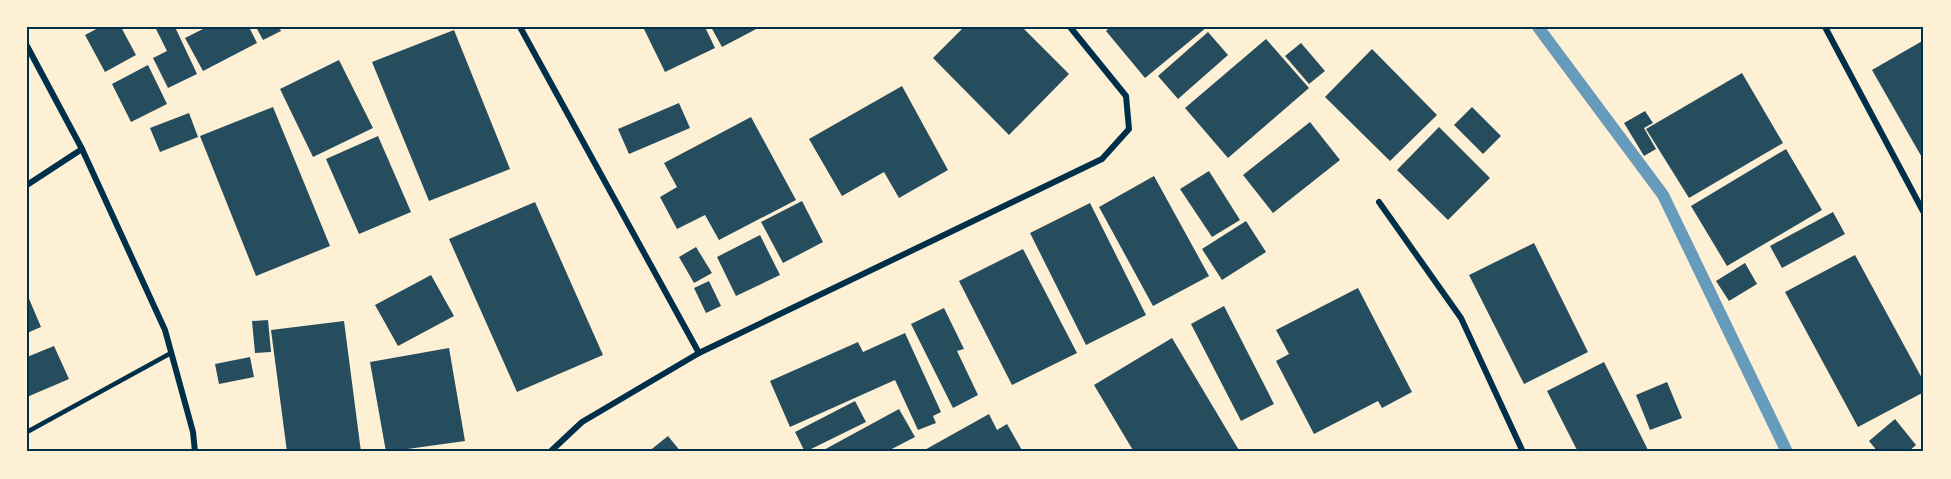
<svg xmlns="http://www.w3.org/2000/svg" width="1951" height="479" font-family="Helvetica,sans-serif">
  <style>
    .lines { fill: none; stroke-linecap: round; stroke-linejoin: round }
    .stream { stroke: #669bbc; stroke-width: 12 }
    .building { fill: #264d5e }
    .service { stroke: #003049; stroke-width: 4.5 }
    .minor { stroke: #003049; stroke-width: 6 }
    .neatline { fill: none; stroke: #003049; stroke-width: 2 }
  </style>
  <rect width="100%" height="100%" fill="#fdf0d5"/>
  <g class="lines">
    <polyline class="stream" points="1538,27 1663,195 1787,452"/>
  </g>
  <g class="building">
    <polygon points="100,27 121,27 136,55 105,72 85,35"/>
    <polygon points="155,27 175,27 197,74 168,88 153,58 167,51"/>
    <polygon points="207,27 249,27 257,43 203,71 185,38"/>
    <polygon points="256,27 279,27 281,31 263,40"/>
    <polygon points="643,27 705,27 715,48 665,72"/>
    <polygon points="711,27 760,27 722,47"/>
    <polygon points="964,27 1022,27 1069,74 1009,135 933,58"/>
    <polygon points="1110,27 1207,27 1145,78 1106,31"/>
    <polygon points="454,30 510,169 429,201 372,62"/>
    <polygon points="1208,32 1228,55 1178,99 1158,76"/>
    <polygon points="1266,39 1309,88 1228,158 1185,108"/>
    <polygon points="1924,40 1924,161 1872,70"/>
    <polygon points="1301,43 1325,71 1309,84 1285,56"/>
    <polygon points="1372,49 1437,115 1390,161 1325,97"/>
    <polygon points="339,60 373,128 313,157 280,89"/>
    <polygon points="148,65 167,104 131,122 112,84"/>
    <polygon points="1742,73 1783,143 1689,198 1646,129"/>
    <polygon points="902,86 948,170 899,198 884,172 842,196 809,139"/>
    <polygon points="679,103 690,128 629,154 618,129"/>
    <polygon points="273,107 330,246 256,276 200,136"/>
    <polygon points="1472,107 1501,136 1483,154 1454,125"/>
    <polygon points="1645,111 1653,123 1644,128 1656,149 1644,156 1624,123"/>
    <polygon points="189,113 198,137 160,152 150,128"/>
    <polygon points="751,117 796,200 719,240 705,215 677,229 660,197 677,187 664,163"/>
    <polygon points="1310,122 1340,160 1273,213 1243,175"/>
    <polygon points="1439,127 1490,178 1448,220 1397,170"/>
    <polygon points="378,136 411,212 359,234 326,159"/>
    <polygon points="1786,149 1822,210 1727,266 1691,206"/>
    <polygon points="1209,171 1240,220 1212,237 1180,189"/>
    <polygon points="1154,176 1209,276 1153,306 1099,207"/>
    <polygon points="802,201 823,242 783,263 761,222"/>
    <polygon points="535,202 603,355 517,392 449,239"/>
    <polygon points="1090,203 1146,315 1086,345 1030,233"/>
    <polygon points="1833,212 1845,234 1782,268 1770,246"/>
    <polygon points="1246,221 1266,252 1222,280 1202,249"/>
    <polygon points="760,235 780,275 736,296 717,257"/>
    <polygon points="1534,243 1588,352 1524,384 1469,275"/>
    <polygon points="696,247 712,273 694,283 679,257"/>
    <polygon points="1023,249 1077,353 1012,385 959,281"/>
    <polygon points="1855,255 1924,382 1924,392 1858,427 1785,292"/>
    <polygon points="1745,263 1757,284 1729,301 1716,281"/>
    <polygon points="431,275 454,316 398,346 375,305"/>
    <polygon points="709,281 721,306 706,313 694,288"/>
    <polygon points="1358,288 1412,392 1382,408 1378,401 1314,434 1276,361 1289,354 1276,330"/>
    <polygon points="27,294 41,327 27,333"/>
    <polygon points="1224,306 1274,404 1241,421 1191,324"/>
    <polygon points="944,308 964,349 957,351 978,395 953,408 911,324"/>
    <polygon points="268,320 271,352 255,353 252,321"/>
    <polygon points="344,321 361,452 287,452 271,330"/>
    <polygon points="905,333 941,412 933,416 936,423 918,430 895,380 790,427 770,381 858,342 863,352"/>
    <polygon points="1172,338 1240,452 1134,452 1094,385"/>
    <polygon points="54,346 69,379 27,397 27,357"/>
    <polygon points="449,348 465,441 386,452 370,362"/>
    <polygon points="250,357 254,377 219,384 215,364"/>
    <polygon points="1604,362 1649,452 1578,452 1547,391"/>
    <polygon points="1667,382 1682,418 1650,430 1636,395"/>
    <polygon points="855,401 866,422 805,452 795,432"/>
    <polygon points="899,409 915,437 886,452 820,452"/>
    <polygon points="989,414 997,430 1007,424 1023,452 921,452"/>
    <polygon points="1895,419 1916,445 1908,452 1878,452 1869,441"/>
    <polygon points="668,436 681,452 648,452"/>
  </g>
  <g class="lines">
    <polyline class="service" points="27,432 171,353"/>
    <g class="minor">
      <polyline points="520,27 699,353"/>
      <polyline points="1825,27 1924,213"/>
      <polyline points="27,46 82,149 165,330 193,432 195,452"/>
      <polyline points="27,185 82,149"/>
      <polyline points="1379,202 1461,318 1523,452"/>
      <polyline points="550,452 582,422 699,353 1102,159 1129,129 1126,96 1070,27"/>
    </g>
  </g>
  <rect width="1951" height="479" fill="none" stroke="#fdf0d5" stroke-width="57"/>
  <rect x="28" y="28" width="1894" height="422" class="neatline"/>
</svg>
